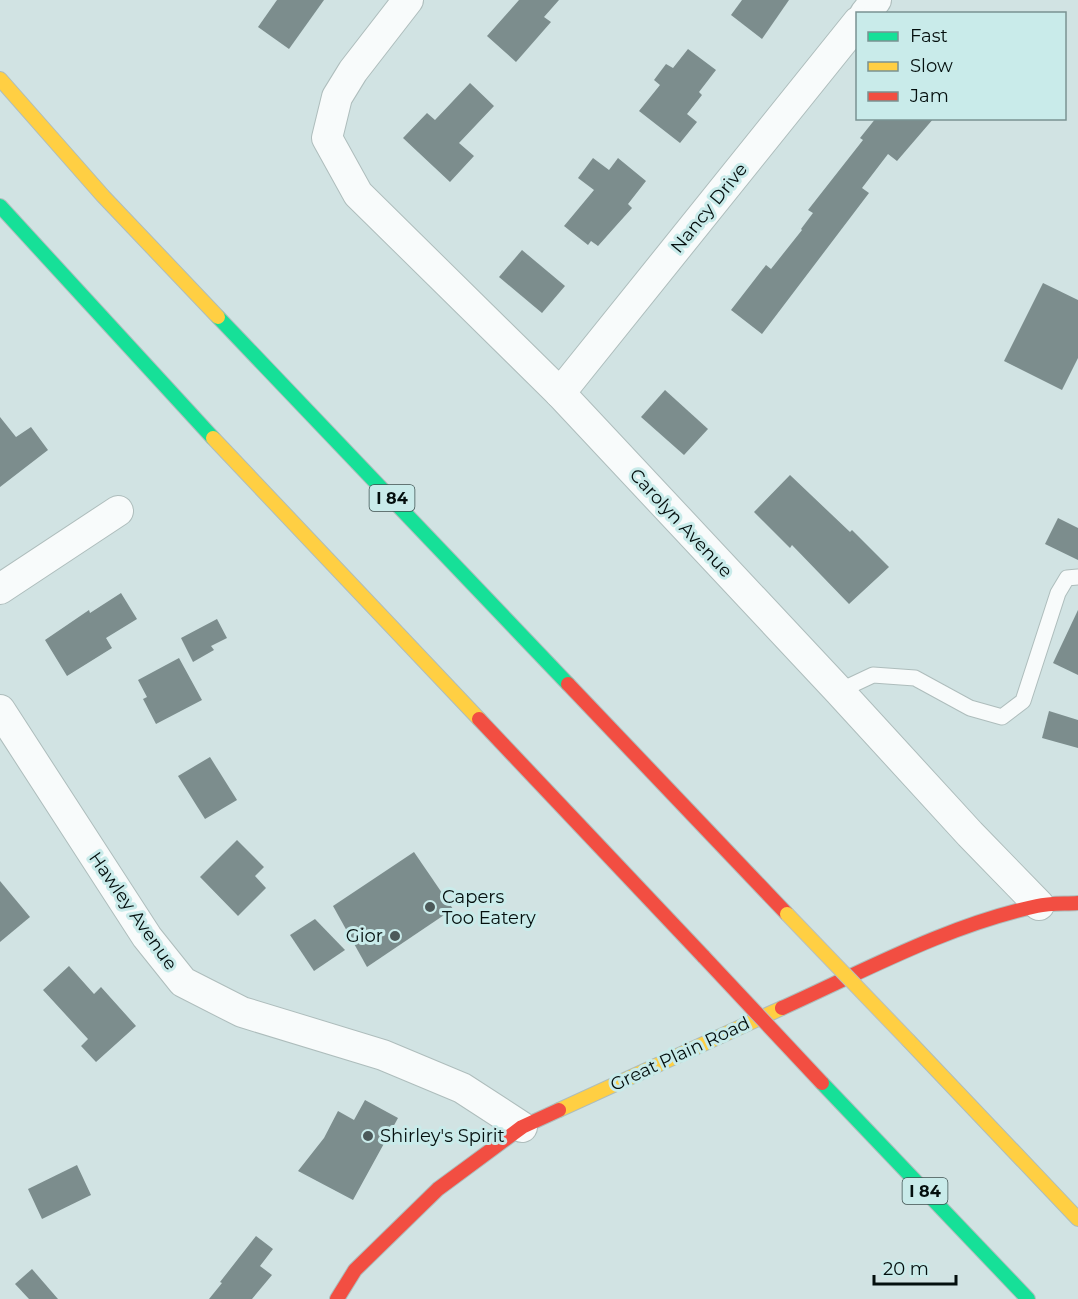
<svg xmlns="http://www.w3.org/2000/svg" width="1078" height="1299" font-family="Montserrat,sans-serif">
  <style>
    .building { fill: #7c8d8d }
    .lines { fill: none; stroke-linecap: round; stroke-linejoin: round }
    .lane-casing { stroke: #aebdbc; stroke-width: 17 }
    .street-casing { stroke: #aebdbc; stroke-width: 32 }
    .fast-casing { stroke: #aebdbc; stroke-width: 16 }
    .slow-casing { stroke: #aebdbc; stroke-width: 16 }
    .jam-casing { stroke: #aebdbc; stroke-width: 16 }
    .lane { stroke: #f8fbfb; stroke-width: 15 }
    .street { stroke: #f8fbfb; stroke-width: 30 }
    .fast { stroke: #16e098; stroke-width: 14 }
    .slow { stroke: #ffcf43; stroke-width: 14 }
    .jam { stroke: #f24e42; stroke-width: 14 }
    .slow-bridge-casing { stroke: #b7c0c0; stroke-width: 16; stroke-linecap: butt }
    .jam-bridge-casing { stroke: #b7c0c0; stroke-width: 16; stroke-linecap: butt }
    .slow-bridge { stroke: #ffcf43; stroke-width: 14 }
    .jam-bridge { stroke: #f24e42; stroke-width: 14 }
    .poi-dot { fill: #4c5959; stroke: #c9ebea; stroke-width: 2 }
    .labels { text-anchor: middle; stroke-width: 6; stroke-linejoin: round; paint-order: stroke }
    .shield { fill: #c9ebea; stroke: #3f5150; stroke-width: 1.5 }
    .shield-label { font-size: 16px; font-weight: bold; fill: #040f0e }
    .street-label { font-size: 18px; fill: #040f0e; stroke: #c9ebea }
    .poi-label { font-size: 18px; fill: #040f0e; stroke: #c9ebea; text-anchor: start }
  </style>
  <rect width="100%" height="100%" fill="#d1e3e3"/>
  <g class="building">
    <polygon points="277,0 324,0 289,49 258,27"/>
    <polygon points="519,0 559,0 544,17 551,22 516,62 487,36"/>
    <polygon points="742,0 789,0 762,39 731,15"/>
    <polygon points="688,49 716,70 699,92 702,95 687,114 697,122 680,143 639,111 660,85 654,80 666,64 673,68"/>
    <polygon points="470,83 494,106 459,143 474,156 450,182 403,138 427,113 435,120"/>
    <polygon points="876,118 934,118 897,161 888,154 862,188 869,193 762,334 731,310 766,265 771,269 802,230 801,229 813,213 808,210 863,140 860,138"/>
    <polygon points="593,158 609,170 618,158 646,181 628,204 632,208 598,246 591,241 588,245 564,226 594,190 578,178"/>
    <polygon points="522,250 565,286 542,313 499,277"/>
    <polygon points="1043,283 1078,300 1078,358 1062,390 1004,361"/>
    <polygon points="665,390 708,429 684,455 641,417"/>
    <polygon points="0,417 16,437 31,427 48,450 0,487"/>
    <polygon points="790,475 850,532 852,530 889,567 849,604 792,545 790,548 754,512"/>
    <polygon points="1058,518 1078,528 1078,560 1045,544"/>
    <polygon points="121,593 137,619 106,638 112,648 67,676 45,640 89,610 90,613"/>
    <polygon points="1078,610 1078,675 1053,663"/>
    <polygon points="217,619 227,638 211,646 214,650 193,662 181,638"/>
    <polygon points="179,658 202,700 156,724 143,699 147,697 138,680"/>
    <polygon points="1049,711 1078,720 1078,748 1042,738"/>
    <polygon points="210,757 237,800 205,819 178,776"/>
    <polygon points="237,840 264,867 255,876 266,888 238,916 200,877"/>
    <polygon points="414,852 453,909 367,967 333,906"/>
    <polygon points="0,881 30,917 0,942"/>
    <polygon points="315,919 345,950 314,971 290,935"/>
    <polygon points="69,966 94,994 101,987 136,1026 96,1062 81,1046 88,1039 43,990"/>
    <polygon points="365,1100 398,1118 353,1200 298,1171 324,1138 338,1111 354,1120"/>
    <polygon points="77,1165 91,1195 42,1219 28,1189"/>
    <polygon points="256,1236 273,1249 260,1266 272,1275 252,1299 209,1299 222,1283 220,1282"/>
    <polygon points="32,1269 58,1299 29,1299 15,1284"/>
  </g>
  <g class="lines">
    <defs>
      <polyline id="lane" points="839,691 873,675 915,678 970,708 1002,717 1023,701 1058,593 1067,578 1078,577"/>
      <g id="street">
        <polyline points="408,0 353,71 337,97 327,138 358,194 560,393 839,691 970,834 1039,905"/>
        <polyline points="865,14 876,0"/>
        <polyline points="560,393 858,22"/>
        <polyline points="0,589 118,511"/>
        <polyline points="0,710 147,937 183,982 242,1012 383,1055 462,1088 522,1127"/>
      </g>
      <g id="fast">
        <polyline points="0,206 213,438"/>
        <polyline points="218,317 568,684"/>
        <polyline points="822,1083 1028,1299"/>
      </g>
      <g id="slow">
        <polyline points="0,79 103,196 218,317"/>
        <polyline points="213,438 479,719"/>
        <polyline points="909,1041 1078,1219"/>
        <polyline points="559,1110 782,1008"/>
      </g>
      <g id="jam">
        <polyline points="568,684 787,914"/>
        <polyline points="479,719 704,957"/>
        <path d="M782 1008C864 971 948 925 1037 906 1050 903 1065 904 1078 903"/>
        <polyline points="337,1299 355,1270 438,1189 522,1127 559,1110"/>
      </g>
    </defs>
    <use href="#lane" class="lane-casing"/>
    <use href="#street" class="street-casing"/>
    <use href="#fast" class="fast-casing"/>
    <use href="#slow" class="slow-casing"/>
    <use href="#jam" class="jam-casing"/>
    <use href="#lane" class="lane"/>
    <use href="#street" class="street"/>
    <use href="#fast" class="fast"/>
    <use href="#slow" class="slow"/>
    <use href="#jam" class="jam"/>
    <defs>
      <polyline id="slow-bridge" points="787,914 909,1041"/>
      <polyline id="jam-bridge" points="704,957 822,1083"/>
    </defs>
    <use href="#slow-bridge" class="slow-bridge-casing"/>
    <use href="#jam-bridge" class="jam-bridge-casing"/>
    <use href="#slow-bridge" class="slow-bridge"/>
    <use href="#jam-bridge" class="jam-bridge"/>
  </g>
  <g class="poi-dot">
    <circle cx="430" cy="907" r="6"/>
    <circle cx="395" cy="936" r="6"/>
    <circle cx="368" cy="1136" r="6"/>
  </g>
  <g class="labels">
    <g class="shield">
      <rect x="369.5" y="485" width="45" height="26" rx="4.5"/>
      <rect x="902.5" y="1178" width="45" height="26" rx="4.5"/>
    </g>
    <g class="shield-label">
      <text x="392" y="504">I 84</text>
      <text x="925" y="1197">I 84</text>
    </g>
    <g class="street-label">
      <text transform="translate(709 208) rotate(-51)" y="6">Nancy Drive</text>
      <text transform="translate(681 523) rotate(47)" y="6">Carolyn Avenue</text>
      <text transform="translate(133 911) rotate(55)" y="6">Hawley Avenue</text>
      <text transform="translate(680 1054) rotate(-25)" y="6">Great Plain Road</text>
    </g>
    <g class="poi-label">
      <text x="442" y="903">Capers<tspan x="442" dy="21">Too Eatery</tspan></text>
      <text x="383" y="942" text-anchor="end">Gior</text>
      <text x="380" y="1142">Shirley's Spirit</text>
    </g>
  </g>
  <rect x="856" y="12" width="210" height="108" fill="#c9ebea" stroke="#7a9392" stroke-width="1.5"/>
  <rect x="868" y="32" width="30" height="9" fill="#16e098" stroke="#7a9392" stroke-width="1.5"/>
  <text x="910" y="42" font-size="18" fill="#040f0e">Fast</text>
  <rect x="868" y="62" width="30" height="9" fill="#ffcf43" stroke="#7a9392" stroke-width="1.5"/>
  <text x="910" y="72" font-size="18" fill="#040f0e">Slow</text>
  <rect x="868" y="92" width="30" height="9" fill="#f24e42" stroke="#7a9392" stroke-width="1.5"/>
  <text x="910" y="102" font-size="18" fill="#040f0e">Jam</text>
  <path d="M874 1275v9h82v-9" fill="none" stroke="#040f0e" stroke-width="3"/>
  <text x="883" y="1275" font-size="18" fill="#040f0e" stroke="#c9ebea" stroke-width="4.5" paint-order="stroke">20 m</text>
</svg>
